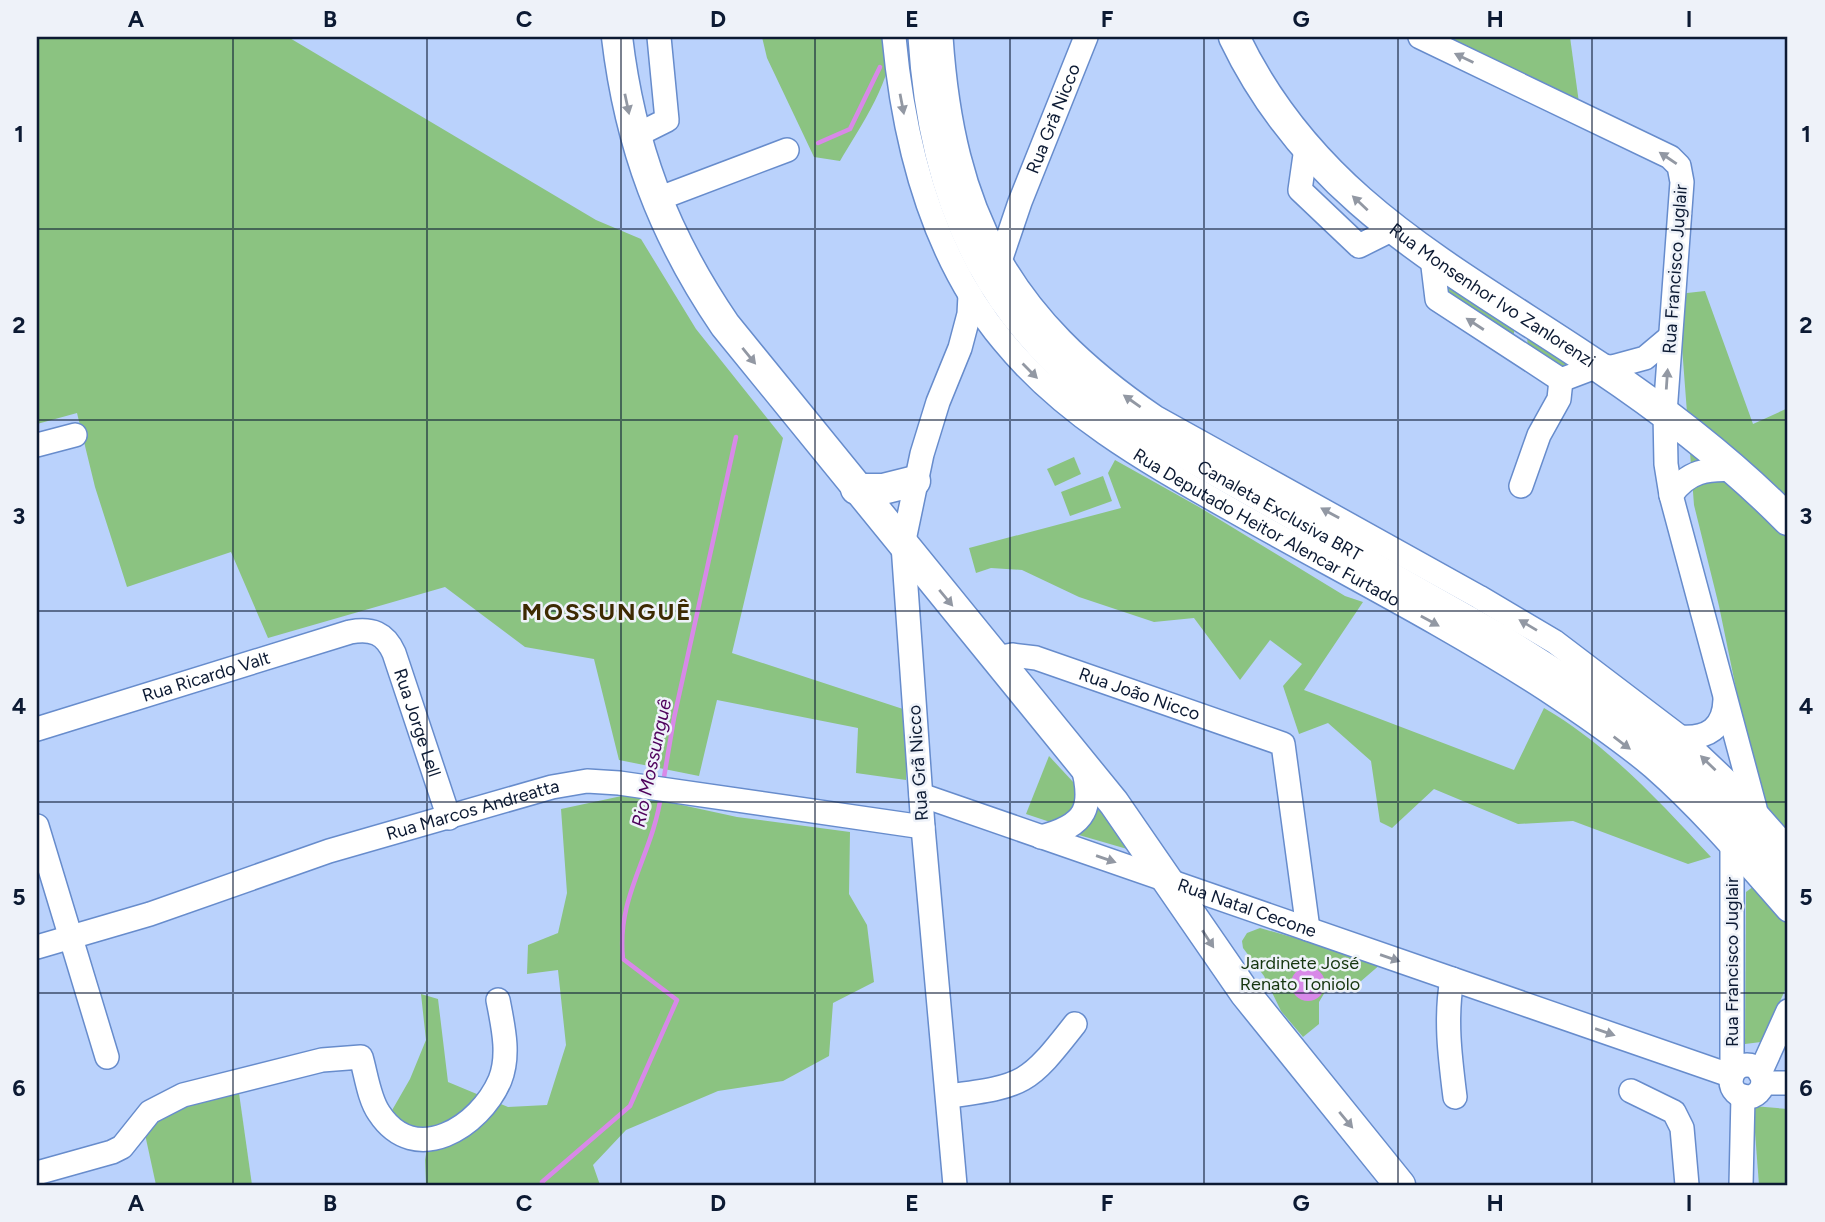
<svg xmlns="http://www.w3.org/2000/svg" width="1825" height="1222" font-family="Figtree,sans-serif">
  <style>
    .green { fill: #8bc381 }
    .water { fill: #d889e8 }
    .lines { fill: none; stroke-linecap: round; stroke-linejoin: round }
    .stream { stroke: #d889e8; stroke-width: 4.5 }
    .minor-casing { stroke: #678ccc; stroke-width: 26 }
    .major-casing { stroke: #678ccc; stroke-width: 33 }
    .minor { stroke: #fff; stroke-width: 23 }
    .major { stroke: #fff; stroke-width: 30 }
    .oneway { fill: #9298a3 }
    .grid { fill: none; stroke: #0c1a33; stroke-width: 2; stroke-opacity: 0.55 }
    .labels { text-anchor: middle; stroke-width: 5; stroke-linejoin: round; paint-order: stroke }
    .street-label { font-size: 18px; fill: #0c1a33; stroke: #eef2f9 }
    .park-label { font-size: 18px; fill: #15350f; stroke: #eef2f9 }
    .water-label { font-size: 19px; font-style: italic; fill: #4e005b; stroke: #eef2f9 }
    .district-label { font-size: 24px; font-weight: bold; letter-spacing: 2px; fill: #3d2a02; stroke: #eef2f9 }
    .neatline { fill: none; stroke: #0c1a33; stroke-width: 2.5 }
    .grid-label { font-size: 23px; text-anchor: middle; font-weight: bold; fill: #0c1a33 }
  </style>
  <rect width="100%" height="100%" fill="#bad2fc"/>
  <g class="green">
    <polygon points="37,37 288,37 596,220 641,239 696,329 783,438 732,653 906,710 906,780 856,773 858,728 717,700 699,776 619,760 594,659 525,647 445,587 268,638 231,552 127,587 95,487 77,413 37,424"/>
    <path d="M762 37H891C897 74 859 129 840 161L814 157 767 58Z"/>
    <polygon points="1447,37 1570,37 1579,103"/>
    <polygon points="1436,274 1514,327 1514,342 1437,291"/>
    <polygon points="1705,291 1753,424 1788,408 1788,841 1760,805 1719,606 1694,505 1678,294"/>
    <polygon points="1527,336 1574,365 1562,371 1528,349"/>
    <polygon points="1074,457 1081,474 1055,486 1047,469"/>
    <path d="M1115 460 1199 507 1345 596 1363 602 1304 690 1514 770 1544 708C1608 745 1661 803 1711 857L1688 864 1573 821 1518 824 1434 789 1392 828 1380 822 1371 761 1328 723 1299 734 1283 686 1302 664 1270 640 1240 680 1194 618 1154 622 1079 597 1022 570 991 568 976 573 969 548 1121 508 1108 473Z"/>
    <polygon points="1103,476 1112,501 1070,516 1061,492"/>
    <polygon points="1049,756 1075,784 1079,806 1053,823 1026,814"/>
    <polygon points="631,794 737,817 850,832 849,894 867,925 874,982 833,1003 829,1056 783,1081 718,1091 626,1130 593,1165 600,1185 426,1185 425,1160 429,1137 387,1119 410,1079 426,1040 421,994 438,999 448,1082 508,1107 547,1105 566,1045 558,970 527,974 528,945 558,933 567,893 561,809"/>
    <polygon points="1096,800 1134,851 1072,833"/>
    <polygon points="1754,886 1788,925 1788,984 1761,1042 1745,1044 1746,892"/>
    <polygon points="1260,928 1382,963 1360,982 1345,982 1325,992 1319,1002 1319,1024 1303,1037 1281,1011 1264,976 1243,948 1242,941 1247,933"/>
    <polygon points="239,1093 252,1185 156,1185 143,1125 190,1095"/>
    <polygon points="1753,1106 1788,1109 1788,1185 1759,1185"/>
  </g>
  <circle class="water" cx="1308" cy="984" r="17"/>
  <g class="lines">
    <g class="stream">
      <polyline points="818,143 850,129 880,67"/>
      <polyline points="663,783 674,718 736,437"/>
      <path d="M544 1185 542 1182 630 1106 677 1000 623 959C616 896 653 855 661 795"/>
    </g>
    <defs>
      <g id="minor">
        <path id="s1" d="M894 37C904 145 932 256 1003 341 1067 419 1153 465 1239 514 1342 572 1448 626 1547 690 1583 714 1620 739 1653 767 1702 810 1745 861 1788 910"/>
        <path id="s2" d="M920 37C931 213 992 336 1142 433L1503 637 1586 690 1688 770 1788 879"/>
        <path d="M941 37C953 213 1008 317 1155 417L1479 597 1555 642 1680 737 1733 787 1788 849"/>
        <polyline points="1420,37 1670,157 1679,166 1682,182 1665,413 1666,464 1671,495 1755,808"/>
        <polyline points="635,136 667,120 659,37"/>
        <polyline points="1306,148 1300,190 1359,246 1391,230"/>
        <polyline points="655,200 787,150"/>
        <polyline points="1432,258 1437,299 1561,380 1598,366 1612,367 1645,358 1670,337"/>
        <path id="s3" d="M1000 261 1020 202 1086 37"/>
        <polyline points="37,445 75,435"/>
        <polyline points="1521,486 1539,435 1559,399 1561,380"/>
        <path d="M1671 495C1688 471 1707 468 1736 470"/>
        <path id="s4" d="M996 658 1012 655 1036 658 1283 744 1308 929"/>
        <path id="s5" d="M37 729 350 632C372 628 385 633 394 653L449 818"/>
        <path d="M1680 737C1708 739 1724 728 1725 700"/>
        <path id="s6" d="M921 795 1732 1076V848"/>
        <polyline points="37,826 107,1057"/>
        <path d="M1041 837C1087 825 1094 808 1082 763"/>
        <path id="s7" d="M37 947 150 914 329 851 552 787 587 781 619 783 923 827"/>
        <path d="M1452 979C1445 1019 1450 1057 1455 1097"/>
        <circle cx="1747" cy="1081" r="16"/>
        <polyline points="1760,1073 1788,1011"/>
        <polyline points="1763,1083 1788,1083"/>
        <polyline points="1631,1091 1674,1112 1682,1128 1687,1185"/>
        <path d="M949 1096C1025 1086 1028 1084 1075 1024"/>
        <path d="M37 1173 112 1152 122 1147 150 1112 183 1095 322 1060 361 1057C366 1074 369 1099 379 1113 415 1168 480 1127 500 1080 510 1055 503 1026 498 1000"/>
        <polyline points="955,1185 923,827 903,545 922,454 938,402 960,348 969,314 970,295"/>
        <polyline points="1741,1185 1743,1096"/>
      </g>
      <g id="major">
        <path d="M617 37C630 146 663 234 725 325L1114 803 1245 993 1400 1185"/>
        <path id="s8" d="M1234 37C1313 202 1454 269 1599 367 1666 412 1731 462 1788 520"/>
        <polyline points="856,489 883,489 915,481"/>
      </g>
    </defs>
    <use href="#minor" class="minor-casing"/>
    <use href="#major" class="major-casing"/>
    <use href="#minor" class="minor"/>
    <use href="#major" class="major"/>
  </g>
  <defs><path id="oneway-solid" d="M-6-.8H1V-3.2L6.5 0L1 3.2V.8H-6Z" transform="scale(1.75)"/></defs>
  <g class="oneway">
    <use href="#oneway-solid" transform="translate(1464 58) rotate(-154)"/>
    <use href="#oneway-solid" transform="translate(627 104) rotate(78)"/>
    <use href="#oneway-solid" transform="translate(902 104) rotate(79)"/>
    <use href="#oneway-solid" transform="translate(1668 158) rotate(-146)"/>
    <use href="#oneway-solid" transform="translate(1360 203) rotate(-137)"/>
    <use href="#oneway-solid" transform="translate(1475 324) rotate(-147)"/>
    <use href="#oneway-solid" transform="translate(749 356) rotate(51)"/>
    <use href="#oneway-solid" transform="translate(1030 371) rotate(45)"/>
    <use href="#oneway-solid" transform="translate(1667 379) rotate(-86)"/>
    <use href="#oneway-solid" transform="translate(1132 401) rotate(-145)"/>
    <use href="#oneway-solid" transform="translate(1330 513) rotate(-151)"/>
    <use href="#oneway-solid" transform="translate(946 598) rotate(50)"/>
    <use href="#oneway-solid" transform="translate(1430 621) rotate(29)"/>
    <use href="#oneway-solid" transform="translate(1528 625) rotate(-149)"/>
    <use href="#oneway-solid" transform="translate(1622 743) rotate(37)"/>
    <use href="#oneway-solid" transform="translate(1708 763) rotate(-136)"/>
    <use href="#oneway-solid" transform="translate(1106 859) rotate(19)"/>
    <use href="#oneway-solid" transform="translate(1208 939) rotate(57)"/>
    <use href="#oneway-solid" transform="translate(1390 958) rotate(19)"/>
    <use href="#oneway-solid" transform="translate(1605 1032) rotate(19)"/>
    <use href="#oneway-solid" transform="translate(1346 1120) rotate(50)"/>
  </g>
  <path class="grid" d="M233 37V1185M427 37V1185M621 37V1185M815 37V1185M1010 37V1185M1204 37V1185M1398 37V1185M1592 37V1185M37 229H1788M37 420H1788M37 611H1788M37 802H1788M37 993H1788"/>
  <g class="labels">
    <g class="street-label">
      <text dy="6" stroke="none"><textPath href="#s3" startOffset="152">Rua Grã Nicco</textPath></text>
      <text transform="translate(1675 269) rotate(-86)" y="6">Rua Francisco Juglair</text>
      <text dy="6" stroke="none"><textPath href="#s8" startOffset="371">Rua Monsenhor Ivo Zanlorenzi</textPath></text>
      <text dy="6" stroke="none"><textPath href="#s2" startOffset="632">Canaleta Exclusiva BRT</textPath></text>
      <text dy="6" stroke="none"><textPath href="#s1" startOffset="653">Rua Deputado Heitor Alencar Furtado</textPath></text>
      <text dy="6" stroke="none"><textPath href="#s5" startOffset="177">Rua Ricardo Valt</textPath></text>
      <text dy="6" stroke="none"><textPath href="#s4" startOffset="150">Rua João Nicco</textPath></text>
      <text dy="6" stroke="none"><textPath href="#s5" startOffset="455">Rua Jorge Lell</textPath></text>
      <text transform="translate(918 763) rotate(-94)" y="6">Rua Grã Nicco</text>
      <text dy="6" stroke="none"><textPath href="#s7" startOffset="457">Rua Marcos Andreatta</textPath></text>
      <text dy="6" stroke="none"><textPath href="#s6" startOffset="345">Rua Natal Cecone</textPath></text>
      <text transform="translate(1732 962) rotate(-90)" y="6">Rua Francisco Juglair</text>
    </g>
    <g class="park-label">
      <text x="1300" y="969">Jardinete José<tspan x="1300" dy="21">Renato Toniolo</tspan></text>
    </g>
    <g class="water-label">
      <text transform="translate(651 763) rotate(-78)" y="7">Rio Mossunguê</text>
    </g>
    <g class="district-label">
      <text x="607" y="620">MOSSUNGUÊ</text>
    </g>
  </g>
  <rect width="1825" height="1222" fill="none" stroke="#eef2f9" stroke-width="77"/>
  <rect x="38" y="38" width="1748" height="1146" class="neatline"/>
  <g class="grid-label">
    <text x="136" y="27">A</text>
    <text x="330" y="27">B</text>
    <text x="524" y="27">C</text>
    <text x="718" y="27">D</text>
    <text x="912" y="27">E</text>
    <text x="1107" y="27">F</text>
    <text x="1301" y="27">G</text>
    <text x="1495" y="27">H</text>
    <text x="1689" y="27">I</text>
    <text x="19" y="142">1</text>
    <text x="1806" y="142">1</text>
    <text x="19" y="333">2</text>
    <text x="1806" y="333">2</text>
    <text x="19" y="524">3</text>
    <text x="1806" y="524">3</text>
    <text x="19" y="714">4</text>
    <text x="1806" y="714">4</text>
    <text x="19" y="905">5</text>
    <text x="1806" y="905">5</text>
    <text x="19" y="1096">6</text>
    <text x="1806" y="1096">6</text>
    <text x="136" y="1211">A</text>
    <text x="330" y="1211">B</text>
    <text x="524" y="1211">C</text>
    <text x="718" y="1211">D</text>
    <text x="912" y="1211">E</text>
    <text x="1107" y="1211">F</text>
    <text x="1301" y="1211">G</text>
    <text x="1495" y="1211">H</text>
    <text x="1689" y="1211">I</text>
  </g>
</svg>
